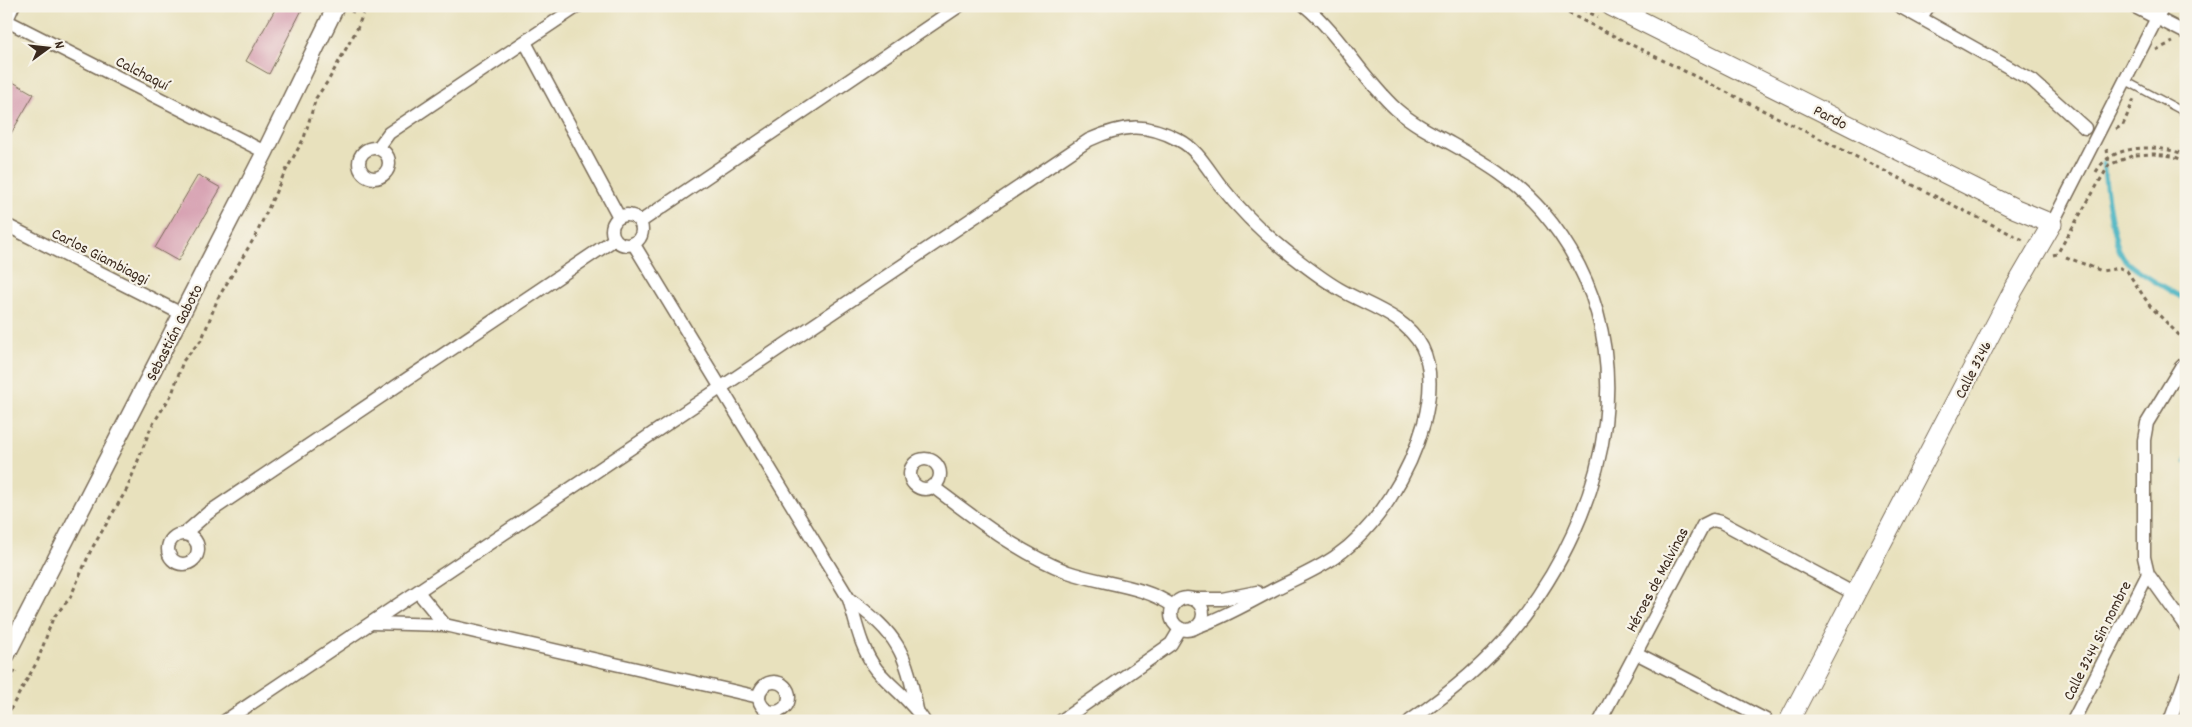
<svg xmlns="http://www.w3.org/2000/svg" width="2192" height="727" font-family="Dekko,sans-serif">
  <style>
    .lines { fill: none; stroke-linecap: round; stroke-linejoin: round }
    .stream { stroke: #44b2c1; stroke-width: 5 }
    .building { fill: #d49aad }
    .service-casing { stroke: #786a56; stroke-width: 9 }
    .minor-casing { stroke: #786a56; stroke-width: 15 }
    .tertiary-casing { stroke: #786a56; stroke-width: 19 }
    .secondary-casing { stroke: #786a56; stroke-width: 21 }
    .path { stroke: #786a56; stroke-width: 3; stroke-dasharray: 4 4; stroke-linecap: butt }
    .service { stroke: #fff; stroke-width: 6 }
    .minor { stroke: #fff; stroke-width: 12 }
    .tertiary { stroke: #fff; stroke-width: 16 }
    .secondary { stroke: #fff; stroke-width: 19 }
    .labels { text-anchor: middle; stroke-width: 4.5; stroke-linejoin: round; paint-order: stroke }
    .street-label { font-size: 16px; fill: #3b2a1e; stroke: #f7f3e8 }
  </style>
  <rect width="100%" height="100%" fill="#f7f3e8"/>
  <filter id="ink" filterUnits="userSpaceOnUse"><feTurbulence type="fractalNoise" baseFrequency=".02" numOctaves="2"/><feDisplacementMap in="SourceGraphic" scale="10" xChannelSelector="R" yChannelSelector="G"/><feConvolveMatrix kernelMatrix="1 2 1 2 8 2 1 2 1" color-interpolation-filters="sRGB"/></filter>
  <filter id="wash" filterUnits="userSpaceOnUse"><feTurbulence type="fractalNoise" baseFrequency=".0096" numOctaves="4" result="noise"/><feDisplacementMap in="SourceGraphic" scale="20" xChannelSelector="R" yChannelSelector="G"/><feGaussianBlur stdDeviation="1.12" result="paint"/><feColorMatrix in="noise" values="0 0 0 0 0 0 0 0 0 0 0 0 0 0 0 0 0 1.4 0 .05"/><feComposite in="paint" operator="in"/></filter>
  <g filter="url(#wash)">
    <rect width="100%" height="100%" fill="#e8e1bd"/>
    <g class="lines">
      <g class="stream">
        <path d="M2103 163C2106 185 2112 243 2124 259 2133 270 2172 292 2186 300"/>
        <polyline points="2186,460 2186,462"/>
      </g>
    </g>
    <g id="blocks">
      <g class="building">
        <polygon points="277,6 304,6 269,74 246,61"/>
        <polygon points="11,81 34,94 6,142 6,89"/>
        <polygon points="198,175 221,188 178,261 155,248"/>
      </g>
    </g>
  </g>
  <g filter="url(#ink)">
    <use href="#blocks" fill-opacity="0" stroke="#786a56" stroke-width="1"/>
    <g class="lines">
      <defs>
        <g id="service">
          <polyline points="1923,20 1932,6"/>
          <polyline points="2126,81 2186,113"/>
        </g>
        <g id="minor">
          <path d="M1305 6C1340 35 1362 78 1396 109 1412 123 1431 133 1450 143 1484 162 1516 181 1542 211 1651 338 1611 509 1513 630 1484 666 1447 695 1410 721"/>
          <polyline points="1899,6 2033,81 2085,128"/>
          <polyline points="2133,6 2186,33"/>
          <polyline points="7,21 265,152"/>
          <polyline points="6,22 13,6"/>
          <polyline points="525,42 619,217"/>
          <polyline points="378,148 389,133 578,6"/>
          <circle cx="374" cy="163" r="15"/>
          <circle cx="627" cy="230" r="15"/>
          <polyline points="640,222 959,6"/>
          <polyline points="2052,224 2163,6"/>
          <polyline points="6,225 182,314"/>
          <path d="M633 243 849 599C856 623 861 650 877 670 892 688 912 701 924 721"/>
          <polyline points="2186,362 2181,367 2147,423 2144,440 2144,557 2148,574 2186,627"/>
          <circle cx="925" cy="474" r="15"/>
          <path d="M932 486C976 519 1017 552 1068 572 1102 584 1144 585 1173 606"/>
          <polyline points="184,534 208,513 615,239"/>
          <circle cx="183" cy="549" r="15"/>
          <polyline points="418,592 445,625"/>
          <circle cx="1187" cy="614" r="16"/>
          <path d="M849 599C898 634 906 652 917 710"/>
          <polyline points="1191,599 1222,599 1257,592"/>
          <polyline points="372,623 445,625 759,697"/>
          <polyline points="1636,653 1766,720"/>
          <circle cx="774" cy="697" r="15"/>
          <path d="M225 721 1089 140C1122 125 1145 122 1179 140 1197 149 1207 168 1220 185 1239 209 1262 232 1286 251 1303 264 1320 278 1339 289 1368 306 1405 315 1422 347 1433 369 1430 399 1424 423 1410 473 1378 527 1335 557 1316 570 1294 579 1273 590 1248 603 1223 618 1196 627"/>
          <polyline points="1061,721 1171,644 1180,629"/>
          <polyline points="1600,721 1703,525 1713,520 1721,522 1855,594"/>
          <polyline points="2073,721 2148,574"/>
          <polyline points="2170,721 2186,677"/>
        </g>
        <polyline id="tertiary" points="6,656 265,152 336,6"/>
        <polyline id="secondary" points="1611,6 2016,209 2052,224 2013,291 1789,721"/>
      </defs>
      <use href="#service" class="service-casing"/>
      <use href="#minor" class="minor-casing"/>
      <use href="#tertiary" class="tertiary-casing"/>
      <use href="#secondary" class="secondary-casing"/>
      <g class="path">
        <polyline points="1554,6 2023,240"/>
        <polyline points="1576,6 1598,17"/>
        <polyline points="352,13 355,6"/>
        <polyline points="2156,50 2173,42"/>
        <polyline points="2116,129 2123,125 2135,97"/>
        <polyline points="2107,149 2109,165"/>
        <path d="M2096 172C2112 143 2158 144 2186 155"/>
        <polyline points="2053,255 2057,254 2109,165 2134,155 2154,154 2172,156 2186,161"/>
        <polyline points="2066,257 2102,271 2120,268 2127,271 2150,306 2186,342"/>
        <polyline points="6,688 16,669"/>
        <polyline points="6,717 38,660 53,618 70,598 91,550 127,489 151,427 172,394 183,361 202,339 218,298 256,235 284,174 304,138 316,98 328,81 357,29 366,6"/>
      </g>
      <use href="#service" class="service"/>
      <use href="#minor" class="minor"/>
      <use href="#tertiary" class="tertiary"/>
      <use href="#secondary" class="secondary"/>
    </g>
  </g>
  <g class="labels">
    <g class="street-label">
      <text transform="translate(143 72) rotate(27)" y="6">Calchaquí</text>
      <text transform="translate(1831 116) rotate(27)" y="6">Pardo</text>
      <text transform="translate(101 255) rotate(27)" y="6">Carlos Giambiaggi</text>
      <text transform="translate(173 332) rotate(-63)" y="6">Sebastián Gaboto</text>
      <text transform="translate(1972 369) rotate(-63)" y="6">Calle 3246</text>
      <text transform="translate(1656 579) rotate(-62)" y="6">Héroes de Malvinas</text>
      <text transform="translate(2096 640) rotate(-63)" y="6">Calle 3244 Sin nombre</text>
    </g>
  </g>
  <rect width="2192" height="727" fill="none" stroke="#f7f3e8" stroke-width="25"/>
  <g transform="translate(48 48) rotate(75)" stroke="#f7f3e8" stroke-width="4" paint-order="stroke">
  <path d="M0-4L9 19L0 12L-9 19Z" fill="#3b2a1e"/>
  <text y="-8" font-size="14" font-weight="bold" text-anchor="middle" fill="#3b2a1e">N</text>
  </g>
</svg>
